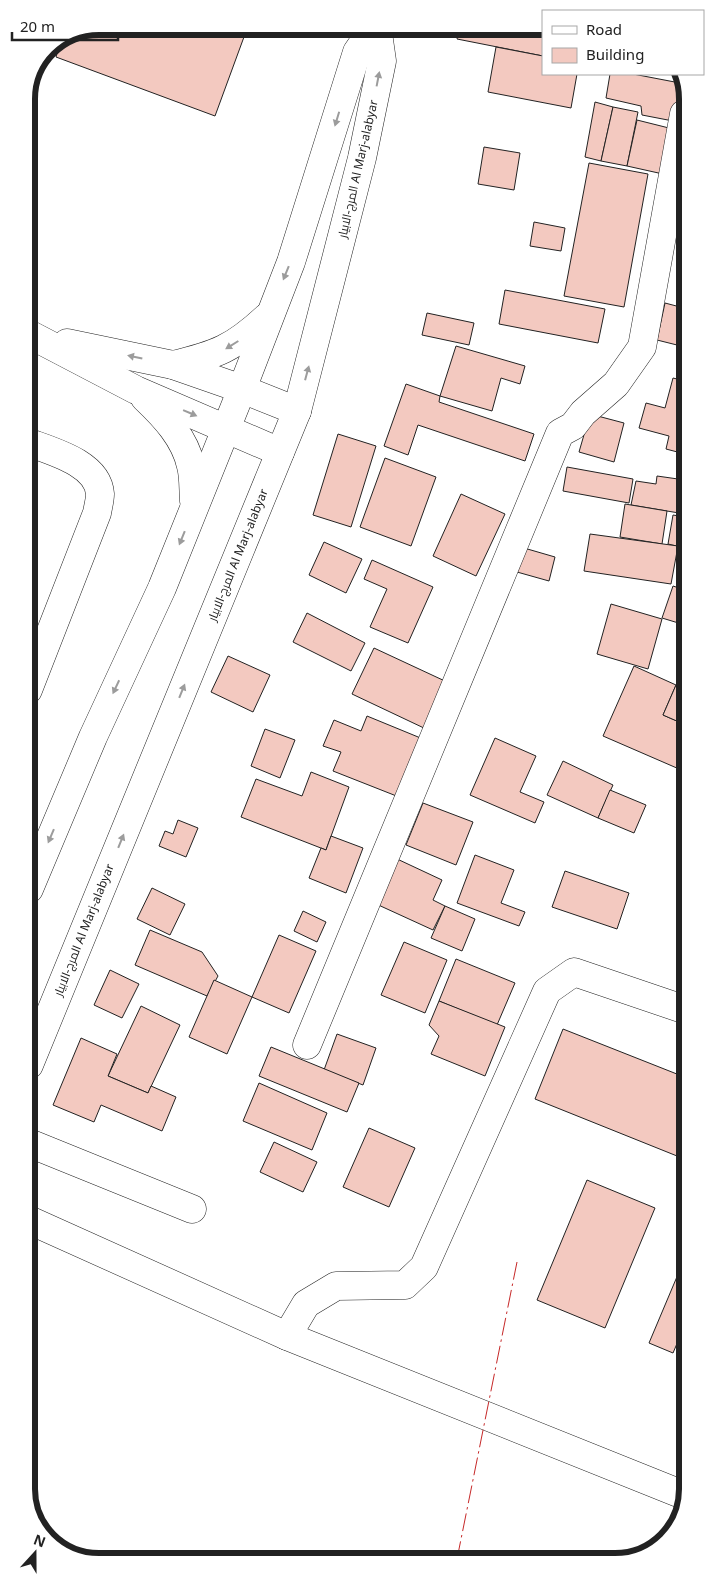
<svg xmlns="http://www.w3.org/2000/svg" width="714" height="1588" font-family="'Noto Sans',Cairo,sans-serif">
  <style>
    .building { fill: #f3c9c0; stroke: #222 }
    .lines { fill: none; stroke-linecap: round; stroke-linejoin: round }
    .minor-casing { stroke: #222; stroke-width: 29 }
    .major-casing { stroke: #222; stroke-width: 29 }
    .minor { stroke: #fff; stroke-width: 28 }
    .major { stroke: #fff; stroke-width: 28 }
    .power { stroke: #c62828; stroke-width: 1; stroke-dasharray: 18 4 2.5 4; stroke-linecap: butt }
    .oneway { fill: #9c9c9c }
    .labels { text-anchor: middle; stroke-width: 4; stroke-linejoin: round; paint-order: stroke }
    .street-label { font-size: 12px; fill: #222; stroke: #fff }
    .rim { fill: none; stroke: #222; stroke-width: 6 }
  </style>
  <rect width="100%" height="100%" fill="#fff"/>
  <g class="building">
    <polygon points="99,26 248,26 215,116 56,57 60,42"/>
    <polygon points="460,26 543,26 543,56 457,39"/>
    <polygon points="496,47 543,56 543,74 577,74 571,108 488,92"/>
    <polygon points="610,74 633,74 680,83 673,121 642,115 641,106 606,98"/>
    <polygon points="595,102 613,107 601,161 585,157"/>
    <polygon points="613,107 638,112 627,166 601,161"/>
    <polygon points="637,120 673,129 663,174 627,166"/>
    <polygon points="484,147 520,153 514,190 478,184"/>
    <polygon points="589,163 648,174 624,307 564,296"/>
    <polygon points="534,222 565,228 561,251 530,246"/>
    <polygon points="505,290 605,309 598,343 499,324"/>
    <polygon points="665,303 684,308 685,347 657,340"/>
    <polygon points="427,313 474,323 469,345 422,335"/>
    <polygon points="456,346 525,366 520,384 501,378 492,411 440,396"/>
    <polygon points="673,378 685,381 685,454 666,449 669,436 639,428 646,403 665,408"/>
    <polygon points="406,384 440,396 439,402 534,434 525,461 418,425 408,455 384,446"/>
    <polygon points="590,414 624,423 614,462 579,452"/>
    <polygon points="338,434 376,446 351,527 313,515"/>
    <polygon points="385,458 436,477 411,546 360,527"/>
    <polygon points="27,461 35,464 27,484"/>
    <polygon points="567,467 633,479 629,503 563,491"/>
    <polygon points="657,476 685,480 685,514 631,505 636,481 656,484"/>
    <polygon points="461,494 505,514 476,576 433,556"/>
    <polygon points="625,504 667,511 662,544 620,537"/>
    <polygon points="673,515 685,517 685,548 668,544"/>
    <polygon points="590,534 678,546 671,584 584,571"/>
    <polygon points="324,542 362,559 346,593 309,575"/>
    <polygon points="524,548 555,557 549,581 517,572"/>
    <polygon points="372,560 433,587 408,643 370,627 387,589 364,579"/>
    <polygon points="673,586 685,590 685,625 662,618"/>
    <polygon points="611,604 662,619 648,669 597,654"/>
    <polygon points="307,613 365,643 351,671 293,642"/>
    <polygon points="374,648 447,682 426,729 352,694"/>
    <polygon points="228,656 270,675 253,712 211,692"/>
    <polygon points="634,666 676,685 663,715 686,725 686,772 603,736"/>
    <polygon points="676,685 685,689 686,725 663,715"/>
    <polygon points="367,716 423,739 399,797 333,771 341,752 323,746 334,720 361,731"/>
    <polygon points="265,729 295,740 280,778 251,766"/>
    <polygon points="495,738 536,756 520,792 544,802 535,823 470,795"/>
    <polygon points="563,761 613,785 598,818 547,795"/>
    <polygon points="311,772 349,787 326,850 241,817 256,779 302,796"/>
    <polygon points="610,790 646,805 634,833 598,818"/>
    <polygon points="423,803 473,822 456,865 406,845"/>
    <polygon points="178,820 198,828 186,857 159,846 165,831 173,834"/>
    <polygon points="331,836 363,848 346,893 309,878 321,848 326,850"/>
    <polygon points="475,855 514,870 501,903 525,912 519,926 457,903"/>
    <polygon points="395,858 442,880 433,900 445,906 433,930 374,903"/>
    <polygon points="565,871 629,893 617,929 552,907"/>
    <polygon points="152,888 185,904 170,935 137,919"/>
    <polygon points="445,906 475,919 462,951 431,938"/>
    <polygon points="303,911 326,922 317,942 294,931"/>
    <polygon points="150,930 202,952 218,976 207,996 135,965"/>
    <polygon points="279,935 316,951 289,1013 252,997"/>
    <polygon points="404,942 447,960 425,1013 381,995"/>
    <polygon points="456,959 515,983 497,1025 439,1001"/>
    <polygon points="110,970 139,984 122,1018 94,1005"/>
    <polygon points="214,980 252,997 227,1054 189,1037"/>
    <polygon points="439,1001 505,1027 485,1076 431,1054 439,1036 429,1025"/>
    <polygon points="141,1006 180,1025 148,1093 108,1076"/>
    <polygon points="563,1029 687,1078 687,1160 535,1099"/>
    <polygon points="337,1034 376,1048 363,1085 324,1070"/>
    <polygon points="81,1038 117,1054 108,1076 148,1093 151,1086 176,1097 162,1131 101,1105 94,1122 53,1105"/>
    <polygon points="271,1047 359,1083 347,1112 259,1076"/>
    <polygon points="259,1083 327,1113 312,1150 243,1121"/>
    <polygon points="369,1128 415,1148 389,1207 343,1187"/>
    <polygon points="274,1142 317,1162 303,1192 260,1172"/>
    <polygon points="587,1180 655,1208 605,1328 537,1300"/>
    <polygon points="687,1253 687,1320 673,1353 649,1343"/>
  </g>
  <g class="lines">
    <defs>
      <g id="minor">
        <path d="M27 442C51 451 98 463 100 494 100 500 98 507 97 513L28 690"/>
        <polyline points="307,1045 560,433 573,426 583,413 616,384 642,347 684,114"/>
        <polyline points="29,1143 192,1209"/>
        <polyline points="29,1220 287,1336 686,1496"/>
        <polyline points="287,1336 306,1304 336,1286 405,1285 424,1267 547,991 574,972 686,1010"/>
      </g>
      <g id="major">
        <polyline points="27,333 136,390 280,452"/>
        <polyline points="67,343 173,365 242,389 297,411"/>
        <path d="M173 365C216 355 234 348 267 317"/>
        <path d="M145 398C164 416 185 438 191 466 194 477 193 490 194 501"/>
        <polyline points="29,889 93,737 162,588 242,389 291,262 357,52 375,26"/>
        <polyline points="29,1065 297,411 362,158 382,61 377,26"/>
      </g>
    </defs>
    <use href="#minor" class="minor-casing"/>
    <use href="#major" class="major-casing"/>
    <use href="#minor" class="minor"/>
    <use href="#major" class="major"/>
    <polyline class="power" points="457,1559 517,1262"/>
  </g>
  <defs><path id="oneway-solid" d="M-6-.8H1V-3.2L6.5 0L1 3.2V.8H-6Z" transform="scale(1.25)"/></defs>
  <g class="oneway">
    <use href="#oneway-solid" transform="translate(378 79) rotate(-79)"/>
    <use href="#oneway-solid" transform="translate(337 119) rotate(107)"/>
    <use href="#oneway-solid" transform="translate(286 273) rotate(112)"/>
    <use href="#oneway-solid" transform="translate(232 345) rotate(148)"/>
    <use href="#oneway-solid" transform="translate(135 357) rotate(-168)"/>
    <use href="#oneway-solid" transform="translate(307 373) rotate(-75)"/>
    <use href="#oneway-solid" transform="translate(190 413) rotate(23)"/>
    <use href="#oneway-solid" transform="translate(182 538) rotate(112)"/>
    <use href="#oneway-solid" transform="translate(116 687) rotate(115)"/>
    <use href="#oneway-solid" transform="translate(182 691) rotate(-68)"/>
    <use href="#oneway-solid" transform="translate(51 836) rotate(113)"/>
    <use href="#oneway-solid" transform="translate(121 841) rotate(-68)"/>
  </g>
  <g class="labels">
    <g class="street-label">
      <text transform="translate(358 169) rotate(-77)" y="4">المرج-الابيار Al Marj-alabyar</text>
      <text transform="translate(238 555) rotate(-68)" y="4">المرج-الابيار Al Marj-alabyar</text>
      <text transform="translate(84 930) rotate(-68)" y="4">المرج-الابيار Al Marj-alabyar</text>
    </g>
  </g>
  <path d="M0 0H714V1588H0ZM99 35H615A64 64 0 0 1 679 99V1489A64 64 0 0 1 615 1553H99A64 64 0 0 1 35 1489V99A64 64 0 0 1 99 35Z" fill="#fff" fill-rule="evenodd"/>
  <path class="rim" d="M99 35H615A64 64 0 0 1 679 99V1489A64 64 0 0 1 615 1553H99A64 64 0 0 1 35 1489V99A64 64 0 0 1 99 35Z"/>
  <rect x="542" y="10" width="162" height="65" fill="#ffffff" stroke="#a7a7a7"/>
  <rect x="552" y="26" width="25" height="8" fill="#ffffff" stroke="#a7a7a7"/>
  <text x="586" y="35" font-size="15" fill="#222222">Road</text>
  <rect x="552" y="48" width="25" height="15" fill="#f3c9c0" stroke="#a7a7a7"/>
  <text x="586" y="60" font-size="15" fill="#222222">Building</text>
  <g transform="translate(35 1553) rotate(21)" stroke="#ffffff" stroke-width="4" paint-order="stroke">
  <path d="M0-4L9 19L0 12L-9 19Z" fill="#222222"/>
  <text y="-8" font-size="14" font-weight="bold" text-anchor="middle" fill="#222222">N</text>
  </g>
  <path d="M12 32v8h106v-8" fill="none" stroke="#222222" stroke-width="2.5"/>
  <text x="20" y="32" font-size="15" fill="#222222" stroke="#ffffff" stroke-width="4" paint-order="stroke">20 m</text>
</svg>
